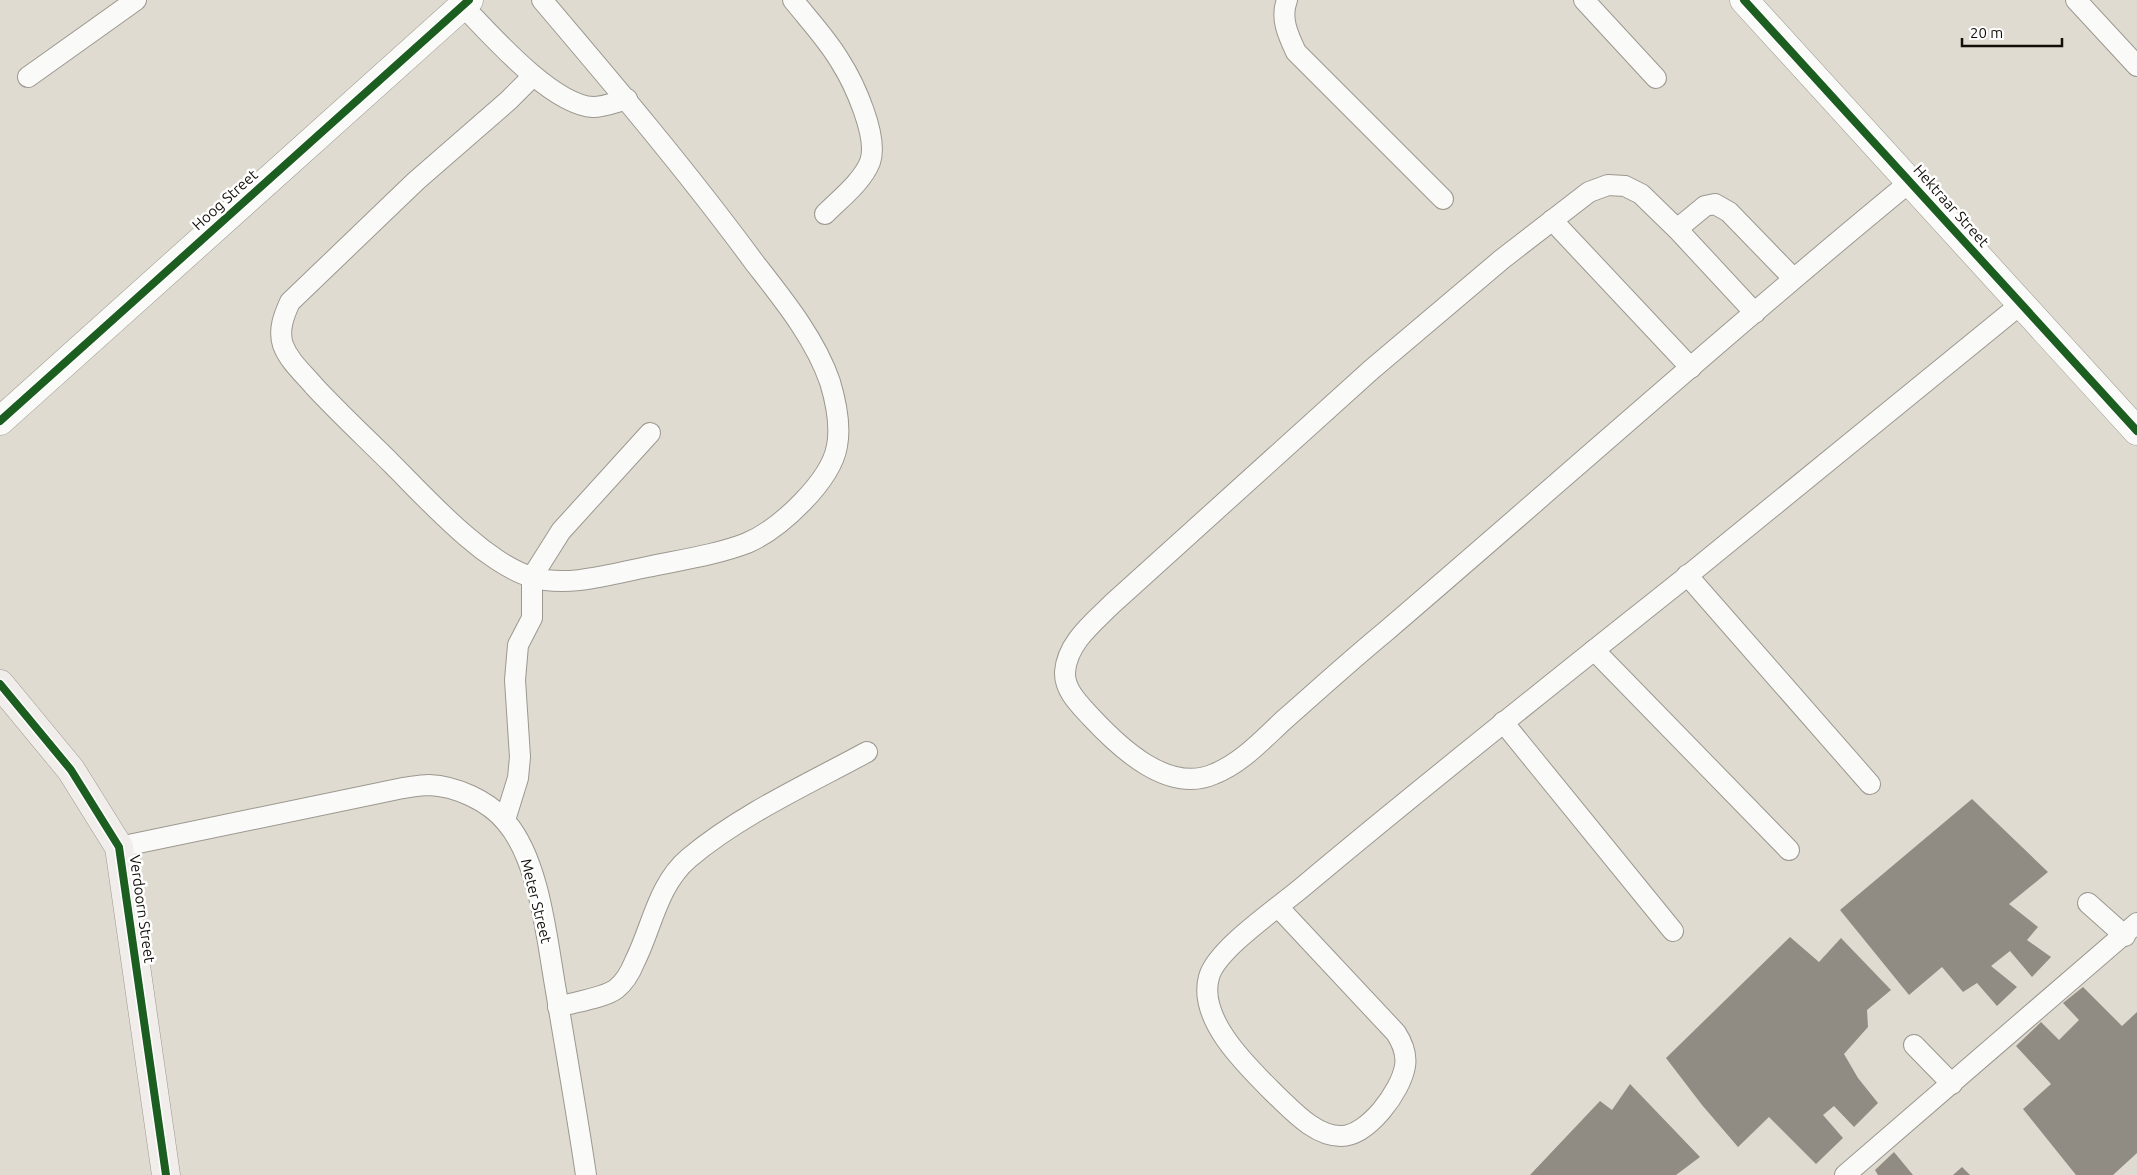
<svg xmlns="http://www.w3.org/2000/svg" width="2137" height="1175" font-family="Ubuntu,sans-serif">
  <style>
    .building { fill: #908b83 }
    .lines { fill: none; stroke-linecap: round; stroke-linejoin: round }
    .lane-casing { stroke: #9c9890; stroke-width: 22 }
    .street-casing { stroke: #9c9890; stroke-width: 29 }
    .secondary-casing { stroke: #9c9890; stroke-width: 29 }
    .lane { stroke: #fafaf8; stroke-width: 20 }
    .street { stroke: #fafaf8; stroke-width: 28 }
    .secondary { stroke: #f1edea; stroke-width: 28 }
    .cycleway-casing { stroke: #fff; stroke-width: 11 }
    .cycleway { stroke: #1b5e20; stroke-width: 8 }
    .labels { text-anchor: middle; stroke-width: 5; stroke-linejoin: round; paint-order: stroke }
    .street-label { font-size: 15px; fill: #120f09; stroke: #fff }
  </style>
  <rect width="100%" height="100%" fill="#e0dbd0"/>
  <g class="building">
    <polygon points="1972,799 2048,872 2009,904 2038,927 2027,940 2051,957 2032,977 2010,951 1991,966 2017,987 1997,1006 1977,983 1963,992 1942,967 1909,995 1840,910"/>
    <polygon points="1790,937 1819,962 1841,938 1891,990 1867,1010 1868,1027 1844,1054 1858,1078 1878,1103 1854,1127 1834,1106 1823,1115 1843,1138 1816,1164 1769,1117 1738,1147 1702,1105 1666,1058"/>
    <polygon points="2083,987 2122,1026 2137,1012 2137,1153 2113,1175 2076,1175 2023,1109 2051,1084 2016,1046 2041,1022 2059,1040 2079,1020 2063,1003"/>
    <polygon points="1630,1084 1700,1157 1676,1175 1530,1175 1600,1101 1612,1110"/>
    <polygon points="1894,1152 1913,1175 1878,1175 1875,1170"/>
    <polygon points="1962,1167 1970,1175 1953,1175"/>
  </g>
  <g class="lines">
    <defs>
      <g id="lane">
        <path d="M793 0C809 20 827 39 840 61 854 83 879 137 870 162 862 182 840 199 825 214"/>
        <path d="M1287 0C1280 18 1288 35 1296 52L1443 199"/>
        <polyline points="1584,0 1656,78"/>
        <polyline points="2076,0 2137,66"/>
        <path d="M463 6C490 34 552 105 593 107 604 107 616 102 627 99"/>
        <path d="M533 76 509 100 416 181 290 302C284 315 278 330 283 345 289 361 303 373 314 386 339 413 366 438 392 464 416 488 440 514 466 536 483 551 510 571 532 577 567 588 612 574 647 567 680 560 716 555 747 543 780 529 831 481 837 446 841 425 836 402 830 382 815 338 782 298 754 262 687 171 615 86 542 0"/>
        <polyline points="28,77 136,0"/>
        <polyline points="1552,220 1691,368"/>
        <polyline points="1677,229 1705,206 1715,204 1729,212 1793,278"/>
        <path d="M1755 313 1677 229 1641 194 1625 186 1608 185 1589 192 1501 260 1371 370 1112 604C1093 623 1067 643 1065 672 1064 690 1080 705 1091 717 1120 748 1168 794 1214 774 1242 763 1263 739 1285 719 1318 690 1351 660 1385 632 1560 482 1732 328 1911 181"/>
        <polyline points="1687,575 1870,784"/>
        <polyline points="1594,650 1789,850"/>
        <polyline points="1503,722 1673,931"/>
        <polyline points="505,820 518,778 520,757 515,680 518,645 532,618 532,577 561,531 650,433"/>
        <path d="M119 847 403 788C411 787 420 785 429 785 456 786 489 801 506 822 540 861 547 941 556 991 566 1052 577 1114 586 1175"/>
        <polyline points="2088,903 2125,936"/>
        <path d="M1279 908 1396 1033C1403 1044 1407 1054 1405 1066 1401 1091 1368 1136 1341 1136 1315 1136 1293 1111 1276 1095 1249 1068 1197 1020 1209 977 1216 949 1282 905 1305 885 1430 780 1558 679 1686 577 1798 486 1909 395 2021 304"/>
        <path d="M558 1007C574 1002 604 998 616 989 625 982 631 971 635 961 652 927 658 884 689 858 740 815 808 784 867 752"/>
        <polyline points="1914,1045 1952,1084"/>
        <polyline points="1845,1175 2137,923"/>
      </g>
      <g id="street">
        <polyline points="1744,0 2137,431"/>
        <polyline points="0,421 469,0"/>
      </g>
      <polyline id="secondary" points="0,684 71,770 119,847 166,1175"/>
    </defs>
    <use href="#lane" class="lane-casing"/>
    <use href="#street" class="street-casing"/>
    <use href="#secondary" class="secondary-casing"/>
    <use href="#lane" class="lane"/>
    <use href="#street" class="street"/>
    <use href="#secondary" class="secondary"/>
    <defs>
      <g id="cycleway">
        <polyline points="1744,0 2137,431"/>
        <polyline points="0,421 469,0"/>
        <polyline points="0,684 71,770 119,847 166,1175"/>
      </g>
    </defs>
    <use href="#cycleway" class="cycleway-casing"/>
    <use href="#cycleway" class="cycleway"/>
  </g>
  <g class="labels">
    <g class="street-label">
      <text transform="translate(225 200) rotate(-42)" y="5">Hoog Street</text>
      <text transform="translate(1951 206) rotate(48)" y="5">Hektraar Street</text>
      <text transform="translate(536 901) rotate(76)" y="5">Meter Street</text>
      <text transform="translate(142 909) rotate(82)" y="5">Verdoorn Street</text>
    </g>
  </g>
  <path d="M1962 38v8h100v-8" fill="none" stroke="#120f09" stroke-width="2.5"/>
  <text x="1970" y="38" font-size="15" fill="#120f09" stroke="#ffffff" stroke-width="4" paint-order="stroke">20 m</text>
</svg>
